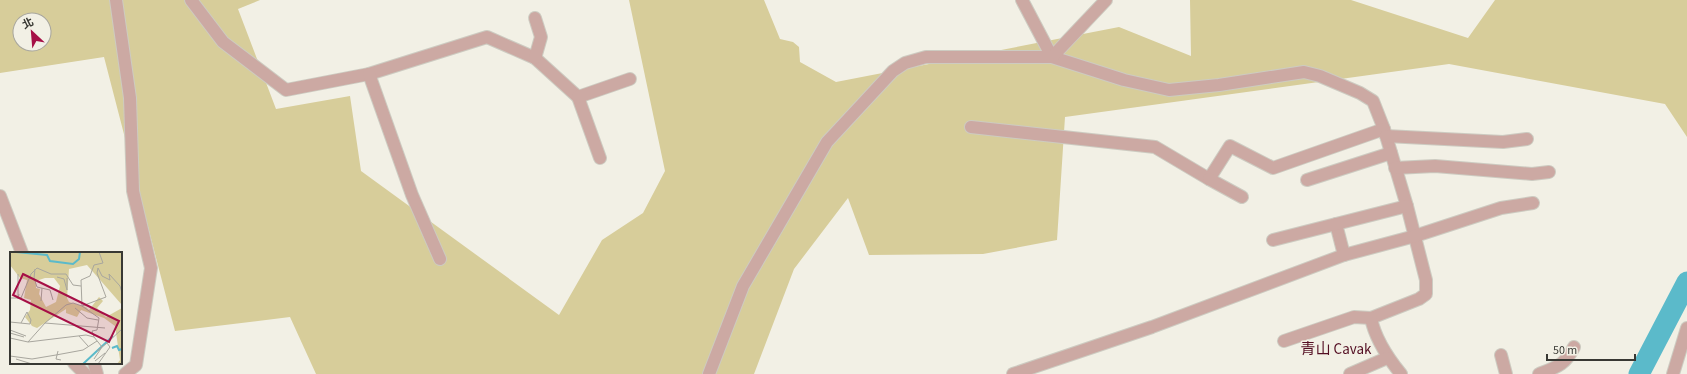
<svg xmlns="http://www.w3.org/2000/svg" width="1687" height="374" font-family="'Source Sans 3','Noto Sans TC',sans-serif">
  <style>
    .green { fill: #d7cd9a; fill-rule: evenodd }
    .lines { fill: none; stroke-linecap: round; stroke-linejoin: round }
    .river { stroke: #5bbaca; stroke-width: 21 }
    .minor-casing { stroke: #cdcbc1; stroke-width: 14 }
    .minor { stroke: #cca9a3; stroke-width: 12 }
    .labels { text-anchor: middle; stroke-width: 3; stroke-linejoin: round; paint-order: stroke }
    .quarter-label { font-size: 15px; fill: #540f23; stroke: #f2f0e5 }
    .inset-river { fill: none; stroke: #5bbaca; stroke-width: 2 }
    .inset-road { fill: none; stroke: #a8a69e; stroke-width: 1 }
    .view { fill: #a60f46; fill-opacity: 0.15; stroke: #a60f46; stroke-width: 2 }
    .inset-edge { fill: none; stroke: #383833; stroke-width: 2 }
  </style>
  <rect width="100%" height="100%" fill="#f2f0e5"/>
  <path class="green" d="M0 0H260L238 9 276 109 350 96 361 171 559 315 602 240 643 213 665 171 629 0H764L780 39 793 42 799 47 800 62 836 82 1119 27 1191 56 1190 0H1351L1468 38 1495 0H1687V137L1665 104 1449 64 1065 117 1057 240 983 254 869 255 848 198 794 269 754 374H316L290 317 175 331 104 57 0 73ZM20 20H44V44H20Z"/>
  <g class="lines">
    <polyline class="river" points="1639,374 1687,282"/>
    <defs>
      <g id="minor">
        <polyline points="116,0 130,98 133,191 151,268 136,365 125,374"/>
        <polyline points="191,0 223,42 286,90 369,74 487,37 535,58 578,97 600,158"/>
        <path d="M1022 0 1052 57 1124 80 1169 90 1219 85 1304 72 1320 76 1360 93 1373 101 1384 129 1407 206 1426 280V294L1419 299 1371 318C1375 339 1388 358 1401 374"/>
        <polyline points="535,58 541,37 535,18"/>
        <polyline points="369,74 412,195 440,259"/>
        <polyline points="578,97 630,79"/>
        <polyline points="971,127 1155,147 1209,179 1230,146 1273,168 1384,129"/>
        <polyline points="1386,136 1503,142 1527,139"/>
        <polyline points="1395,168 1435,166 1532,174 1549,172"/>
        <polyline points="1209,179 1242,197"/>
        <polyline points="1307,180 1391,153"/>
        <polyline points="0,196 22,253"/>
        <polyline points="1336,224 1344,255"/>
        <polyline points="1273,240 1407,206"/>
        <polyline points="1284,341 1354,317 1371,318"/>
        <polyline points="1501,355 1506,374"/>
        <polyline points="74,363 85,374"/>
        <polyline points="94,363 97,374"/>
        <polyline points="709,374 743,286 827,142 893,71 905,63 926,57 1052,57 1106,0"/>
        <polyline points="1013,374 1152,327 1344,255 1415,236 1501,208 1533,203"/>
        <polyline points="1350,374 1387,358"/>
        <path d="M1539 374C1557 367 1565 365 1574 347"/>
        <polyline points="1673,374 1687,328"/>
      </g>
    </defs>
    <use href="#minor" class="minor-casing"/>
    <use href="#minor" class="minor"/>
  </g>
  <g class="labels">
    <g class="quarter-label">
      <text x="1336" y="354">青山 Cavak</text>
    </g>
  </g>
  <g transform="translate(10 252)">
    <rect width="112" height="112" fill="#f2f0e5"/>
    <path d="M0 0H112V53L77 13 59 17 57 46 59 50 76 55 79 58 89 45 93 49 87 56 96 65 112 56V112H107L110 108 105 74 94 66 71 58 67 65 56 61V57L27 76 22 74 15 65 20 58 21 48 14 46 17 28 10 26 0 13ZM35 26H44L50 34 46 50 36 55 29 42 30 37 26 36V29Z" fill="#d7cd9a" fill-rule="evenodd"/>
    <path class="inset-river" d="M6 0 37 3 40 9 63 12 69 7 70 0M102 96 107 94 109 98 112 97M73 112 103 84"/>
    <path class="inset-road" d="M25 17 24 26 27 35 40 38 43 48M8 22V47L9 42M47 25 54 27 57 38V26M0 46H11L21 22 27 16 41 22H56L63 33 71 34M31 49 32 36M65 56 77 66 88 68M0 70 20 72 21 68 17 60 11 71M35 71 56 53 63 51 72 54 96 45 87 21 88 16 92 24 100 28 99 22 110 34 112 41M0 78 16 84M0 81 14 85M69 84 78 94M84 85 82 79 87 78 89 66 72 54 71 28 80 24 84 13 93 11 89 0M0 86 18 90 76 83 84 85 92 95M18 90 35 71 95 76M97 91 112 77M48 99 46 107 51 108M87 99 97 91 100 95 88 112M0 104 22 107 46 103 73 98 87 89M6 107 22 112M84 107 92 95M85 109 95 101"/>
    <path class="view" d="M13 22 109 69 99 90 3 43Z"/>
    <rect width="112" height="112" class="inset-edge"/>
  </g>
  <g transform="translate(32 32) rotate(334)"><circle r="19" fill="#f2f0e5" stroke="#a8a69e"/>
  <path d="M0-3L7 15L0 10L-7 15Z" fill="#a60f46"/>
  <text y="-6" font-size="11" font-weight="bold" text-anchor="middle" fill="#383833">北</text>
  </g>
  <path d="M1547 354v6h88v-6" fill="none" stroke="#383833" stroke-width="2"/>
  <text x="1553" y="354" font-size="12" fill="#383833" stroke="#f2f0e5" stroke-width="3" paint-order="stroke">50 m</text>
</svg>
